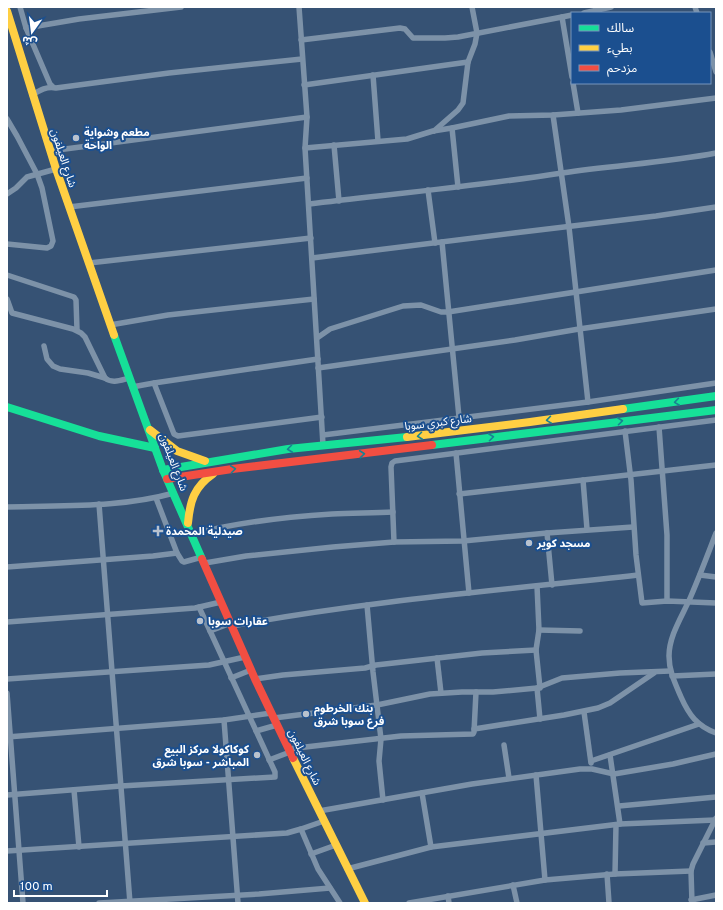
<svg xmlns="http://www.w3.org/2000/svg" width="723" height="910" font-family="Overpass,'Noto Sans Arabic',sans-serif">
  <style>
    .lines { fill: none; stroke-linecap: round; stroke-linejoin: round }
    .street { stroke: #7d92a8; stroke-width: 5.5 }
    .fast { stroke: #16e098; stroke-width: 8 }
    .slow { stroke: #ffcf43; stroke-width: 8 }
    .jam { stroke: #f24e42; stroke-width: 8 }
    .oneway { stroke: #198292 }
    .poi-dot { fill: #b9c2ce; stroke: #1b4f8f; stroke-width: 1.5 }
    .labels { text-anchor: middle; stroke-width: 4; stroke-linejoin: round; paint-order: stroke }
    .poi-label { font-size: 11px; font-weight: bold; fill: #fff; stroke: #1b4f8f; text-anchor: start }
    .street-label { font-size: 11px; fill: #fff; stroke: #1b4f8f }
  </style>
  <rect width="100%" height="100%" fill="#365274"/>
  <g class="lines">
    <g class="street">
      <polyline points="20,7 26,28 50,84 53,87"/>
      <polyline points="299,7 307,117 305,148 323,445"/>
      <polyline points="695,7 697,13"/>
      <polyline points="584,13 611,7"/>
      <polyline points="572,15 562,17 572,77"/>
      <polyline points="26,28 79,19 181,7"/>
      <polyline points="301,40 400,28 405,29 413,38 445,38 458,37 562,17"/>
      <polyline points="710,52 716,72"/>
      <polyline points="373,75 378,141"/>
      <polyline points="573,83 578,113"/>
      <polyline points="304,85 468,62"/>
      <path d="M32 95C40 90 47 86 56 88L169 73 302 59"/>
      <polyline points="553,115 569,227 588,402"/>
      <polyline points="7,119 17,136 37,174 42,188 53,241 51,246 47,248 7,244"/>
      <polyline points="452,128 458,187"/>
      <polyline points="434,131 458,110 463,103 468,62 475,44 477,33 472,7"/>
      <polyline points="334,145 339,201"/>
      <polyline points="305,148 407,139 433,131 452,128 509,116 553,115 621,110 716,98"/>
      <polyline points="50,151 307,117"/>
      <polyline points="428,190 435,243"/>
      <polyline points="7,194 16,188 27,177 56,169"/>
      <path d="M309 204C393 194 478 186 562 173 613 165 665 163 716 153"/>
      <polyline points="69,207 307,178"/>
      <polyline points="442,242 459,417"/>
      <polyline points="312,258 514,233 656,216 716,207"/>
      <polyline points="89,263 311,238"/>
      <polyline points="7,275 74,297 76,300 77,330"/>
      <path d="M7 299 12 313 73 329 81 333 85 337 105 378C112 384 121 380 129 378"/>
      <polyline points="110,325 168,315 314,299"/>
      <polyline points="317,338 330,329 403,306 421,305 441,312 448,312 716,270"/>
      <polyline points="44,346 47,359 53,366 60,369 88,373 105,378"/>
      <polyline points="318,368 515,340 579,329 716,309"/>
      <polyline points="154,383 174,434 178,436 322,417"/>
      <polyline points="132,387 154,383 318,359"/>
      <polyline points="659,427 667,535 667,601"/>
      <polyline points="625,431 631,480 636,555 642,603 667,601 716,603"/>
      <polyline points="323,435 588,402 716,383"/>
      <polyline points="456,453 469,593"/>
      <polyline points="583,480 587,529"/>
      <polyline points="459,494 716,465"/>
      <polyline points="156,498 177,553"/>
      <polyline points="99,504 130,903"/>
      <path d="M7 507C63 505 120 508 174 493"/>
      <polyline points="547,533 552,585"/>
      <path d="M716 533C708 554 700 575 691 596 683 615 669 635 669 656 669 671 675 683 681 697 689 715 697 726 716 733"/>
      <path d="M193 534C238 522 285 517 332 514 352 513 373 513 393 512"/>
      <polyline points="394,542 391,467 392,463 395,461 716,420"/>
      <polyline points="205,563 246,556 333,547 394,542 463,541 547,533 633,527"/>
      <polyline points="7,567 153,556 177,553 182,561 184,562 202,557"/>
      <polyline points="700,575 716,577"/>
      <polyline points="537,586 539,630 536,650 540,688"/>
      <polyline points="367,605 373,672 381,739 379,761 383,800"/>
      <polyline points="7,622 195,608 221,602"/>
      <path d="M232 626C366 601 503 590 638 575"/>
      <polyline points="539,630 580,631"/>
      <polyline points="210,631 231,623"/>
      <polyline points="437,658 441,693"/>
      <polyline points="672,676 716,674"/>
      <polyline points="231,678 251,670"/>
      <polyline points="7,679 209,665 245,657"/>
      <polyline points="255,679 283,675 365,668 376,665 482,653 536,650"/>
      <polyline points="537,688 540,719"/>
      <polyline points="7,693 23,903"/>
      <polyline points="584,712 591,763"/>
      <polyline points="274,718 377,705 430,694 462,692 493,692 537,688 562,678 620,673 670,671"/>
      <polyline points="224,720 238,903"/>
      <polyline points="474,729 564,715 598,708 610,703 654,673"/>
      <polyline points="256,731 277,725"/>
      <polyline points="7,737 224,720 271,713"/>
      <polyline points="504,745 509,778"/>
      <polyline points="288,749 401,736 473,734 474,732 476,692"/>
      <polyline points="610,755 620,824"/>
      <polyline points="269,760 290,752"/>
      <polyline points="591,761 699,724"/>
      <polyline points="536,775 545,880"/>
      <polyline points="74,790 79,847"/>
      <polyline points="422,793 431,847"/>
      <polyline points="7,795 121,786 275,777 275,772 199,607"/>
      <polyline points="619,806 716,797"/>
      <polyline points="319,811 472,784 580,769 592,769 614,774 673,764 716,754"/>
      <polyline points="301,829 318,869 340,903"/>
      <polyline points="703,843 716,842"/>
      <polyline points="7,851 287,833 301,829 324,821"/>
      <polyline points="311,854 336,845"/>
      <polyline points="347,869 431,847 620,824 715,820"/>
      <polyline points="607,874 609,903"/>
      <polyline points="615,874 616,825"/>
      <polyline points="513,885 517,903"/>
      <polyline points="448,896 449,903"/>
      <polyline points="691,900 716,895"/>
      <polyline points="99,903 259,894 330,888"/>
      <polyline points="409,903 545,880 615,874 691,871"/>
      <polyline points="692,903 691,871 693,864 716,818"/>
    </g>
    <g class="fast">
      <polyline points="114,335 163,470 202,559"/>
      <polyline points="7,407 99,436 155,448"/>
      <polyline points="623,409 716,396"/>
      <polyline points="432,445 716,410"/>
      <polyline points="163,470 288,449 407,437"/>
    </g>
    <g class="slow">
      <polyline points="7,11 56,169 114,335"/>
      <polyline points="150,430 177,451 205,461"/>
      <polyline points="407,437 530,422 623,409"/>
      <path d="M188 523C190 501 194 487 213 474"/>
      <polyline points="293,758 365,903"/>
    </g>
    <g class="jam">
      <polyline points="167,479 232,469 432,445"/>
      <polyline points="202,559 255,679 293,758"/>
    </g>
  </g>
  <defs><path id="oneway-chevron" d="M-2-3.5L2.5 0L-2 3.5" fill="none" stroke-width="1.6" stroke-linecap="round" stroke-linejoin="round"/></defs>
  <g class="oneway">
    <use href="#oneway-chevron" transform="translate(677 402) rotate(172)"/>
    <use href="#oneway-chevron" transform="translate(549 420) rotate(172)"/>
    <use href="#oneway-chevron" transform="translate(620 421) rotate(-7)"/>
    <use href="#oneway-chevron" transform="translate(420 436) rotate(173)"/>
    <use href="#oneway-chevron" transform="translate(491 437) rotate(-7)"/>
    <use href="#oneway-chevron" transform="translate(290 449) rotate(173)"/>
    <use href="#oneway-chevron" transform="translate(362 454) rotate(-6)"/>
    <use href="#oneway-chevron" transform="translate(233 469) rotate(-7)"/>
  </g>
  <g class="poi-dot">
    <circle cx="76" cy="138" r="4"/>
    <path d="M156 525h4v4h4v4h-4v4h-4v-4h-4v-4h4z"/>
    <circle cx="529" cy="543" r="4"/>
    <circle cx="200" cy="621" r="4"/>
    <circle cx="306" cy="714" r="4"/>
    <circle cx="257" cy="755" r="4"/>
  </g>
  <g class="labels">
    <g class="poi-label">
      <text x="84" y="136">مطعم وشواية<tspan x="84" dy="13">الواحة</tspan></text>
      <text x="166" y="535">صيدلية المحمدة</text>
      <text x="537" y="547">مسجد كوير</text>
      <text x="208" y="625">عقارات سوبا</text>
      <text x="314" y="712">بنك الخرطوم<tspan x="314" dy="13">فرع سوبا شرق</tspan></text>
      <text x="249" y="753" text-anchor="end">كوكاكولا مركز البيع<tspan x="249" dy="13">المباشر - سوبا شرق</tspan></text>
    </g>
    <g class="street-label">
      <text transform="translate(64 158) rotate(72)" y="4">شارع العيلفون</text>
      <text transform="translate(438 422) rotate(-7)" y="4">شارع كبري سوبا</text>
      <text transform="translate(174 462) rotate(69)" y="4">شارع العيلفون</text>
      <text transform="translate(305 757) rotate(64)" y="4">شارع العيلفون</text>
    </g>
  </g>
  <rect width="723" height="910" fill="none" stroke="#ffffff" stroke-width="16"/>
  <rect x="571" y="12" width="140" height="72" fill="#1b4f8f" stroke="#7695bc"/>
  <rect x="579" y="25" width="20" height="6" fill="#16e098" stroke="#7695bc"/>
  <text x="607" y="32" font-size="12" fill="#ffffff">سالك</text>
  <rect x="579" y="45" width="20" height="6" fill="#ffcf43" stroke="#7695bc"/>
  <text x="607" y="52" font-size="12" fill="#ffffff">بطيء</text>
  <rect x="579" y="65" width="20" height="6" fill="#f24e42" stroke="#7695bc"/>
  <text x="607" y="72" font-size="12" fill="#ffffff">مزدحم</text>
  <g transform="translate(32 32) rotate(194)" stroke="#1b4f8f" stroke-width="3" paint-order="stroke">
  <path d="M0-3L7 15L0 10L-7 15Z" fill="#ffffff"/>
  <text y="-6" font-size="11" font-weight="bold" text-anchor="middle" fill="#ffffff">ش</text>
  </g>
  <path d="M14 890v6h93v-6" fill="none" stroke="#ffffff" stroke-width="2"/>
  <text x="20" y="890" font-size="12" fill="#ffffff" stroke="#1b4f8f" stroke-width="3" paint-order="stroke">100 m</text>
</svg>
